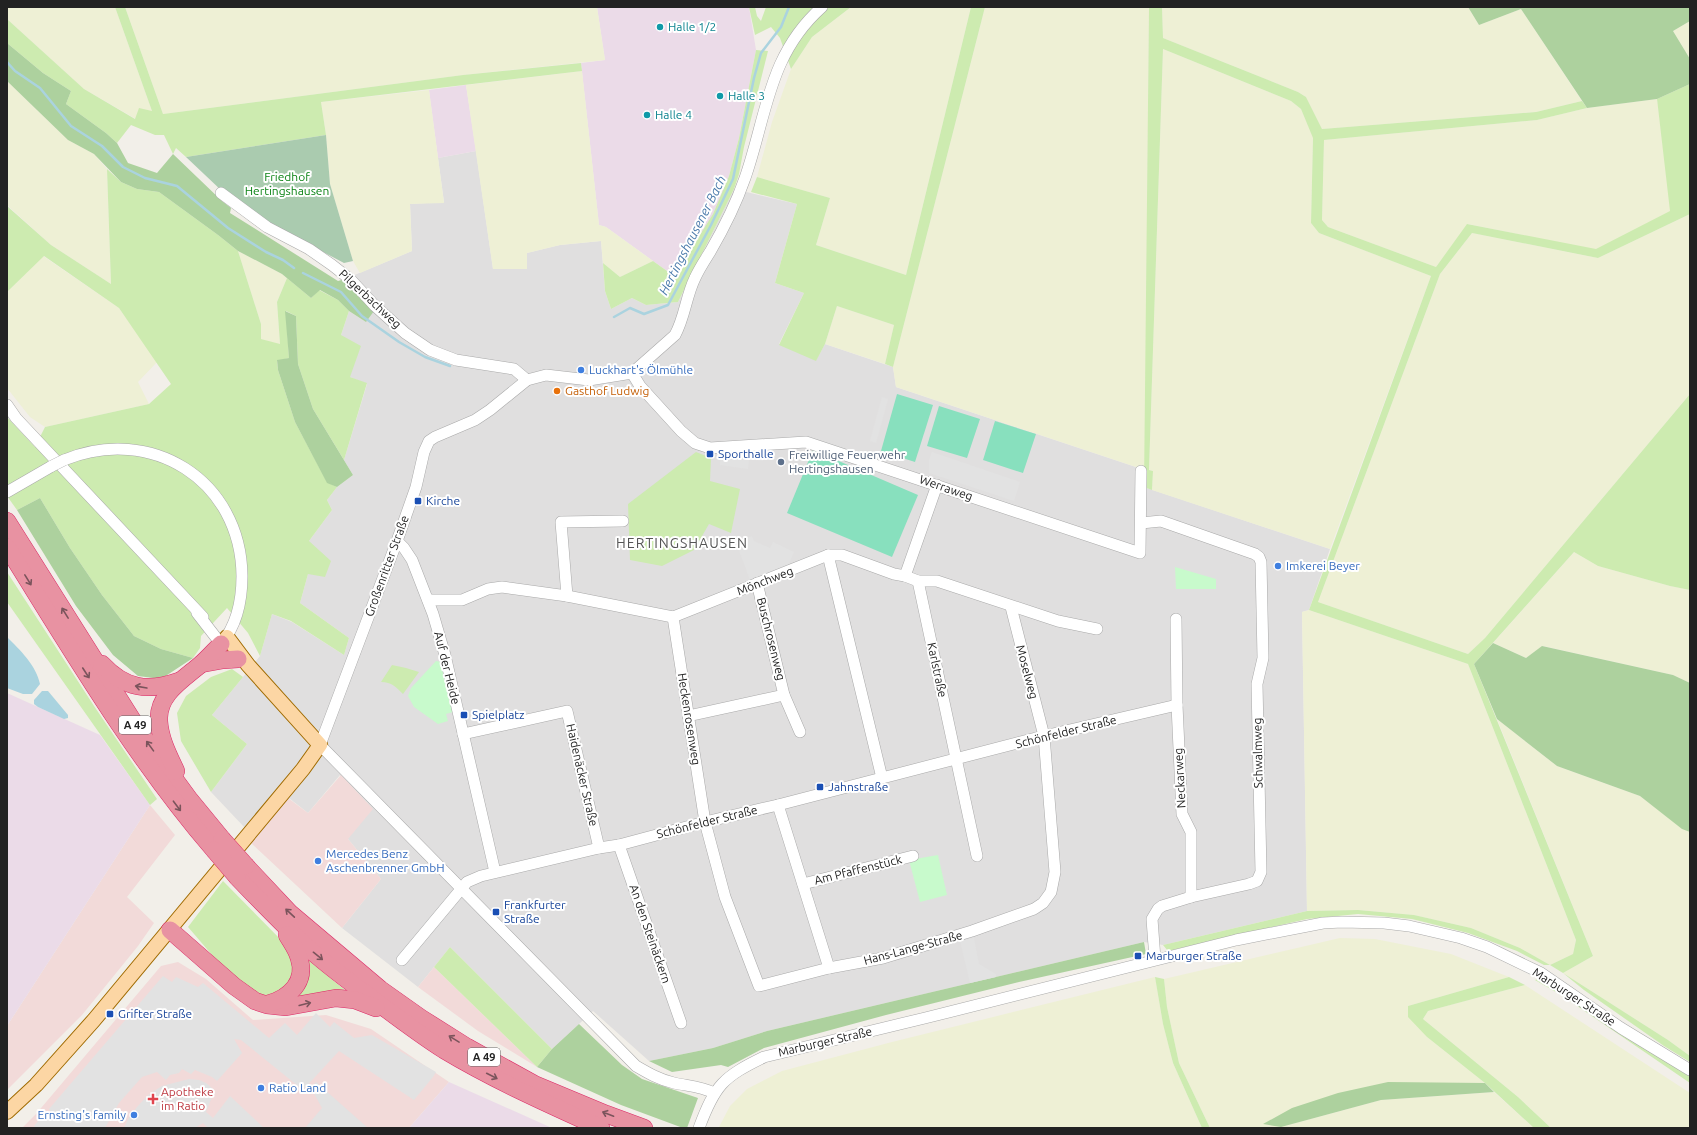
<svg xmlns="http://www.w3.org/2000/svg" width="1697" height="1135" font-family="Ubuntu,sans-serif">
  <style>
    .residential { fill: #e0dfdf }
    .commercial { fill: #f2dad9 }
    .industrial { fill: #ebdbe8 }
    .farmland { fill: #eef0d5 }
    .grass { fill: #cdebb0 }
    .forest { fill: #add19e }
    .cemetery { fill: #aacbaf }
    .park { fill: #c8facc }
    .pitch { fill: #88e0be }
    .parking { fill: #e2e2e2 }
    .water { fill: #aad3df }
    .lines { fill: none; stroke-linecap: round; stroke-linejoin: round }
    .stream { stroke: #aad3df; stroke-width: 2.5 }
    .minor-casing { stroke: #a9a9a9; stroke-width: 12 }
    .major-casing { stroke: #a06b00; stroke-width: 16 }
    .highway-casing { stroke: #dc2a67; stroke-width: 18 }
    .minor { stroke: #fff; stroke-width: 11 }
    .major { stroke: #fcd6a4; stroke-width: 14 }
    .highway { stroke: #e892a2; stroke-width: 17 }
    .minor-bridge-casing { stroke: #a9a9a9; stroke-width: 12; stroke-linecap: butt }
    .highway-bridge-casing { stroke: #dc2a67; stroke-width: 18; stroke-linecap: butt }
    .minor-bridge { stroke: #fff; stroke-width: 11 }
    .highway-bridge { stroke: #e892a2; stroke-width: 17 }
    .oneway { stroke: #7b545c }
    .culture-dot { fill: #0f9aa8; stroke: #fff; stroke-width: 1.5 }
    .shop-dot { fill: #3f7fe0; stroke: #fff; stroke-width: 1.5 }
    .food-dot { fill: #e8710a; stroke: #fff; stroke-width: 1.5 }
    .transit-dot { fill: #1a4fb4; stroke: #fff; stroke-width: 1.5 }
    .service-dot { fill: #5c6f8a; stroke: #fff; stroke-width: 1.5 }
    .health-dot { fill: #e0444e; stroke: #fff; stroke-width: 1.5 }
    .labels { text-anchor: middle; stroke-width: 4; stroke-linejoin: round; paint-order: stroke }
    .shield { fill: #fff; stroke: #646464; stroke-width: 1 }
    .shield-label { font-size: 11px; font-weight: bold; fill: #222 }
    .culture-label { font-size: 12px; fill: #0d838f; stroke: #fff; text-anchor: start }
    .park-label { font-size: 12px; fill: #0c8416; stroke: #fff }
    .street-label { font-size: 12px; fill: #222; stroke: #fff }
    .shop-label { font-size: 12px; fill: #366cbe; stroke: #fff; text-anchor: start }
    .food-label { font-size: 12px; fill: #c56008; stroke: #fff; text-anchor: start }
    .transit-label { font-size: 12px; fill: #164399; stroke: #fff; text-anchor: start }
    .service-label { font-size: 12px; fill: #4e5e75; stroke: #fff; text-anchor: start }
    .health-label { font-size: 12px; fill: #be3a42; stroke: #fff; text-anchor: start }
    .water-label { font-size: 13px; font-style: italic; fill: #4a7aab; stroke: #fff }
    .quarter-label { font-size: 14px; letter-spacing: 1px; fill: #555; stroke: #fff }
  </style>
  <rect width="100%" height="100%" fill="#f2efe9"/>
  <polygon class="residential" points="476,151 493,269 527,268 527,253 560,245 601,241 605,291 611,309 632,298 646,305 678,302 734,189 797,204 775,283 804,293 779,344 816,360 825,344 893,367 896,387 1145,470 1144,487 1330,549 1309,610 1302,612 1307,911 1163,945 1144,942 767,1031 713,1048 649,1061 593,1011 552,1049 450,947 418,987 342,928 381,879 348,839 340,775 308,813 280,791 246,829 211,792 247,744 212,715 260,656 272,614 292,622 344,655 349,638 300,603 308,574 309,541 332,510 327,500 337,487 353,475 344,460 367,384 350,377 341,335 349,311 366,322 345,279 412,251 410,204 444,202 438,158"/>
  <g class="commercial">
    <polygon points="341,775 373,809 348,839 381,879 342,928 251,843 288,798 308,813"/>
    <polygon points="150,805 175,835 127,897 154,923 138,946 82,1015 7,1090 7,1026"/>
    <polygon points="178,962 206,979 253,1020 326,1015 371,1029 449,1082 409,1128 22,1128 36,1114 161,966"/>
    <polygon points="434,967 537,1067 478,1031 418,987"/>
  </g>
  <g class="industrial">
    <polygon points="597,7 749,7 756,50 739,138 729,176 713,214 674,276 606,227 599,225 581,63 605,60"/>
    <polygon points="466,85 476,151 438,158 429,90"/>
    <polygon points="7,693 100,735 150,805 7,1026"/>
    <polygon points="449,1082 552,1128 409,1128"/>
  </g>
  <g class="farmland">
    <polygon points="7,7 115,7 152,111 136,119 84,89 7,19"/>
    <polygon points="125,7 597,7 605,60 463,75 163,114"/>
    <polygon points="851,7 971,7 906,275 816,245 830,198 757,177 772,122 791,69 812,37"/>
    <polygon points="985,7 1149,7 1145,470 896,387 893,367"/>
    <polygon points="1162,7 1468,7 1479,25 1521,9 1582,101 1536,112 1322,129 1306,97 1298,92 1163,38"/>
    <polygon points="1690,21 1690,59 1673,31"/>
    <polygon points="1163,49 1291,101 1301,109 1313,137 1311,223 1319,233 1431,276 1330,549 1152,490 1153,471 1149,470"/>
    <polygon points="582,71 599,225 606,227 653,261 620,277 603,263 601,241 560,245 527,253 527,269 493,269 466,85"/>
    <polygon points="7,81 68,140 94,154 107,169 111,284 51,245 7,205"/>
    <polygon points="429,90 444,203 410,204 412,251 360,273 353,261 330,184 326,135 321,102"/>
    <polygon points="1657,99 1671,211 1596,250 1468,224 1436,267 1328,227 1322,220 1324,140 1537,120 1587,108"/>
    <polygon points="1690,214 1690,394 1485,638 1468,654 1318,602 1440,274 1472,233 1598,258"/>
    <polygon points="238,251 282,274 287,278 277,302 280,345 261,339 261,324"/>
    <polygon points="43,256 119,308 157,362 138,382 149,404 45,427 30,417 7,388 7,292"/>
    <polygon points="837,306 894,325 885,364 825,344"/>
    <polygon points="1574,552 1598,566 1670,586 1690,590 1690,683 1673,675 1543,646 1526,658 1493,643"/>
    <polygon points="1309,610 1468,664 1576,940 1573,954 1550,965 1520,948 1471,928 1414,915 1358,910 1307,911 1302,612"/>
    <polygon points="1497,719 1557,766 1640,796 1682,828 1690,832 1690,1056 1668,1040 1563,973 1593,956"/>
    <polygon points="1340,938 1375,939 1451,954 1509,977 1408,1006 1427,1037 1485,1083 1388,1083 1281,1127 1381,1100 1494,1092 1534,1128 1210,1128 1179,1063 1167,1007 1164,979"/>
    <polygon points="1155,977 1163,1024 1173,1063 1202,1128 726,1128 719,1127 730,1106 747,1089 782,1071 892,1042"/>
    <polygon points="1525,985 1690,1093 1690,1128 1551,1128 1518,1097 1423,1019 1428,1011"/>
  </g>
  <g class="grass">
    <polygon points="115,7 125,7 163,114 463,75 581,63 582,71 321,102 326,135 186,157 176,148 173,154 164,135 155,135 131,125 117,143 106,133 66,104 71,91 43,73 7,43 7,19 84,89 135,119 139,108 152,111"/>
    <polygon points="749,7 755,7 757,16 761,21 766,7 851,7 812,37 791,69 780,38 771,27 755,35"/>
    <polygon points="971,7 985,7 893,367 885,364 894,325 837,306 825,344 816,361 779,345 804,293 775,283 797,204 751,192 757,177 830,198 816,245 906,275"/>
    <polygon points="1149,7 1162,7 1163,38 1298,92 1306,97 1322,129 1536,112 1582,101 1587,108 1537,120 1324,140 1322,220 1328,227 1436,267 1467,224 1596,249 1670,211 1657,99 1690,84 1690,214 1598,258 1472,233 1440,274 1318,602 1468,654 1485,638 1690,394 1690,590 1670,586 1598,566 1574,552 1474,664 1593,956 1563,973 1668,1040 1690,1056 1690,1062 1664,1046 1584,990 1563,973 1550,965 1544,965 1517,951 1468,933 1412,919 1358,914 1307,919 1168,951 1163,945 1307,911 1358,910 1414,915 1471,928 1520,948 1550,965 1573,954 1576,940 1468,664 1309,610 1431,276 1319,233 1311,223 1313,138 1301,109 1291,101 1163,49 1149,470 1153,471 1152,490 1144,487"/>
    <polygon points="756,50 768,51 744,147 739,174 734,189 678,302 646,305 632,298 611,309 605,291 603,263 620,277 653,261 674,276 713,214 729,176 739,138"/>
    <polygon points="107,169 121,182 137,189 159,192 218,235 238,251 261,324 261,339 280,344 277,302 287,278 311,298 319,290 338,300 349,311 341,335 361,346 350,377 367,383 344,460 313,409 298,364 296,316 286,311 289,358 277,361 278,370 295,422 327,482 337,487 327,500 332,510 309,541 331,561 325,577 308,574 300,603 349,638 344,655 291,621 272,614 260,656 248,633 227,608 201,636 200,648 193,658 161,649 134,636 102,595 70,548 40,498 17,510 7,496 7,417 35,447 45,427 149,404 171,384 119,308 44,256 7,292 7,206 51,245 111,284"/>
    <polygon points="696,452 711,458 710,481 740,489 731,533 709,524 694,550 662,566 630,560 628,504"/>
    <polygon points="7,572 94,706 157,799 150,805 7,602"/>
    <path d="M392 665 406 668 419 672 403 694C396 687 392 682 381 682Z"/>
    <polygon points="232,669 243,677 212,715 247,744 211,792 181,741 177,713 186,696 211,677"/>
    <polygon points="223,881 287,946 296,976 276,996 264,996 231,977 188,927"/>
    <polygon points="450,947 552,1049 537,1067 434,967"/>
    <polygon points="301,954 351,995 288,1004"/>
    <polygon points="1155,977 1164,979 1167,1007 1179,1063 1210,1128 1202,1128 1173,1063 1163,1024"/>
    <polygon points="1509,977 1525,985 1428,1011 1423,1019 1518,1097 1551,1128 1534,1128 1485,1083 1427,1037 1408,1017 1408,1006"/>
    <polygon points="1540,978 1690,1077 1690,1083 1561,995 1535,980"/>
  </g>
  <g class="forest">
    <polygon points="1468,7 1690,7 1690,21 1673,31 1690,59 1690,84 1657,99 1587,108 1521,9 1479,25"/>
    <polygon points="7,43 43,73 71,91 66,104 106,133 117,143 128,163 157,173 173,154 222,201 231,208 230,213 338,281 345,279 374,311 366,322 349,311 338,300 320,290 311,298 282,274 238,251 218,235 159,192 137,189 121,182 94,154 68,140 7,81"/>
    <polygon points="285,311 296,316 298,364 313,409 353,475 337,487 327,483 295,422 278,370 277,360 289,358"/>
    <polygon points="40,498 70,548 102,595 134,636 161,649 193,658 161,679 138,676 113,655 76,606 17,510"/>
    <polygon points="1493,643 1526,658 1542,646 1673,675 1690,683 1690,832 1682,829 1640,796 1557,766 1497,719 1474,664"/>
    <polygon points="1144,942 1146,954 1019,982 886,1015 764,1048 728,1067 721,1065 672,1072 649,1061 713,1048 767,1031"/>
    <polygon points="579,1024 622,1065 642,1079 698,1098 687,1128 683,1128 621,1105 537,1067 552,1049"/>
    <polygon points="1388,1082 1485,1083 1494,1092 1381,1100 1281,1127 1263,1124 1292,1108 1338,1093"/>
  </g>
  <polygon class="cemetery" points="326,135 330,184 353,261 344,263 272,225 223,192 186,157"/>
  <g class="park">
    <polygon points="1175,567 1216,579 1216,589 1176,589"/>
    <polygon points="436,661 441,662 453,712 446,714 448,721 438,724 414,707 408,696 411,688"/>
    <polygon points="938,855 947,895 920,902 909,860"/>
  </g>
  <g class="pitch">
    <polygon points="897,394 933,405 915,462 881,451"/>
    <polygon points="939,406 980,419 967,458 927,446"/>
    <polygon points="995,421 1036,434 1023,473 983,460"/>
    <polygon points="813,450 918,495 892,557 787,513"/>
  </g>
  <g class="parking">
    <polygon points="882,397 888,399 876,443 870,441"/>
    <polygon points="764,449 763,461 749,459 748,469 720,465 721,451"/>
    <polygon points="932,452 1020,482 1014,501 929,473 929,460"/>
    <polygon points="752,536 754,541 770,548 773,542 794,552 788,566 750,580 736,542"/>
    <polygon points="974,938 979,964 996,974 996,977 970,983 960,941"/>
    <polygon points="163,976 172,982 176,977 198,987 203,983 269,1038 285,1023 297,1035 316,1013 330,1027 334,1022 354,1038 372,1035 436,1072 433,1077 414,1100 339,1051 303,1090 241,1040 234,1039 242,1053 217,1081 212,1077 195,1070 191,1074 182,1069 179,1073 170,1075 166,1080 157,1072 142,1077 119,1103 105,1128 37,1128 34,1126 39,1120 48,1118 52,1114 49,1109"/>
    <polygon points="189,1079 199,1080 206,1083 212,1088 214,1092 206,1112 213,1118 230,1096 264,1128 208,1128 203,1123 195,1128 124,1128 128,1119 137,1107 148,1095 162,1086"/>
    <polygon points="316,1082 368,1128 305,1128 322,1108 311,1088"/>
  </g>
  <g class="water">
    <path d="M7 637C20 650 36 665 40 684L32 694H23L7 688Z"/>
    <polygon points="42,691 48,691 68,715 68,718 64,719 38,707 34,704 34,700"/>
  </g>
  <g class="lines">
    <g class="stream">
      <polyline points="7,62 15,71 40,88 71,126 102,146 123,167 145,178 177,186 228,228 266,252 283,260 294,268"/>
      <polyline points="303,273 341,292 362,316 399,342 425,357 450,366"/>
      <polyline points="614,317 630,308 644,314 668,305 711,225 733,179 754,78 761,53 781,27 789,7"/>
    </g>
    <defs>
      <g id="minor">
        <polyline points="221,193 267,227 309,249 332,265 351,280 375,306 405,333 430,350 456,360 514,369 527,380"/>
        <polyline points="632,373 640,386 681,431 695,443 710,448 806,442 1140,553 1141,471"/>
        <polyline points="7,405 16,418 203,617"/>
        <path d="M64 460C151 424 241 480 242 576 242 601 237 625 221 644L197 613"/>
        <polyline points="7,492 52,466"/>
        <polyline points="1141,523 1161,521 1255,554 1259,557 1261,562 1263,658 1257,684 1261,872 1257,881 1249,884 1191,897 1162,906 1158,909 1152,919 1155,959"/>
        <polyline points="397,541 404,548 412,560 433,614 445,655 495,872"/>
        <polyline points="828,555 882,778"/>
        <polyline points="905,576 937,485"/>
        <polyline points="918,581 977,856"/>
        <polyline points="757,583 784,695 800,732"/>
        <polyline points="567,596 561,522 623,521"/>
        <polyline points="428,600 462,600 488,589 502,587 567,596 673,617 828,555 842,555 894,574 905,576 918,581 937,581 1058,621 1097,629"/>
        <polyline points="673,617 705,822 725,897 759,986 829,968 883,958 972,931 1034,909 1043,903 1051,892 1055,872 1044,736 1011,607"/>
        <polyline points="1176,619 1177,705 1182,814 1191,832 1191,897"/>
        <polyline points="688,716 784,695"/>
        <polyline points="463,734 567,711 599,848"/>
        <polyline points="778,805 829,968"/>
        <polyline points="619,845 681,1023"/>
        <polyline points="803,884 913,856"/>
        <polyline points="402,960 467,882 481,876 599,848 619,845 705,822 778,805 1044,736 1177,705"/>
        <path d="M714 1093C701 1086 688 1086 674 1083 660 1080 648 1073 636 1066L320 745 397 541 416 487 424 452 429 441 435 437 475 420 490 410 527 380 546 375 589 380 632 373 675 335C685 317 686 296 695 278 699 269 705 260 710 252 724 228 736 204 745 178 767 115 768 55 822 7"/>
        <path d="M699 1128C715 1085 723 1077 764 1057L925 1018 1236 940 1323 923 1342 922 1384 923 1409 926 1461 938 1487 947 1541 973 1621 1028 1690 1070"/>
      </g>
      <polyline id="major" points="7,1112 36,1085 94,1020 303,769 320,745 248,665 227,637"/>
      <g id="highway">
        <polyline points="7,521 140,732 190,800 222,839"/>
        <path d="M7 547C72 651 134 757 214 850"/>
        <path d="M102 664C125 689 148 692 179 681"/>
        <polyline points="201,664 223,660 238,659"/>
        <path d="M176 771C169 756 160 739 159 721 157 694 184 679 201 664 208 658 214 651 221 644"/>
        <polyline points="246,866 290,913 380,989 421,1018 467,1047 534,1084 606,1114 644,1128"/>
        <path d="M237 877C260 901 283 925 308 948 331 969 357 987 382 1006 402 1021 422 1036 444 1050 494 1080 548 1104 601 1128"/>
        <polyline points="170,930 234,986 255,1001 267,1005 286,1007 336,998 355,1000 376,1008"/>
        <path d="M268 1004C289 998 307 982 299 958 297 950 291 942 287 935"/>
      </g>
    </defs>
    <use href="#minor" class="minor-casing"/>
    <use href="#major" class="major-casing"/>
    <use href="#highway" class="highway-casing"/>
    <use href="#minor" class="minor"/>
    <use href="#major" class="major"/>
    <use href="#highway" class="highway"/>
    <defs>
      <polyline id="minor-bridge" points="52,466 64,460"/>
      <g id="highway-bridge">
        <polyline points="222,839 246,866"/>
        <polyline points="214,850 237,877"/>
      </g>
    </defs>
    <use href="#minor-bridge" class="minor-bridge-casing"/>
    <use href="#highway-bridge" class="highway-bridge-casing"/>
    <use href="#minor-bridge" class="minor-bridge"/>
    <use href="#highway-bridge" class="highway-bridge"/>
  </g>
  <defs><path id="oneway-shaft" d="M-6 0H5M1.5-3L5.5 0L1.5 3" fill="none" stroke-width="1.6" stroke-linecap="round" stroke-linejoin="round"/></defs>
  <g class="oneway">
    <use href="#oneway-shaft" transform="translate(28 580) rotate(58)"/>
    <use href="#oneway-shaft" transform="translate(65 613) rotate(-122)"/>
    <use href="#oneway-shaft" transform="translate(86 673) rotate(57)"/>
    <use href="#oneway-shaft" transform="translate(141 687) rotate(-170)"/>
    <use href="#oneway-shaft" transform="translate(150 746) rotate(-126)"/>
    <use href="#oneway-shaft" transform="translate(177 806) rotate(53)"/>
    <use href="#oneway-shaft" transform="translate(290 913) rotate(-137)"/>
    <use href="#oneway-shaft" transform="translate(318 956) rotate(39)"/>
    <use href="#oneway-shaft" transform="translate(305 1004) rotate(-14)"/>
    <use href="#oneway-shaft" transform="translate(454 1039) rotate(-148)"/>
    <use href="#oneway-shaft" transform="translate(492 1076) rotate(27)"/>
    <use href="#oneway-shaft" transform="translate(608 1114) rotate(-159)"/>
  </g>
  <g class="culture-dot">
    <circle cx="660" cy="27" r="4"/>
    <circle cx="720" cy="96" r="4"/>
    <circle cx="647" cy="115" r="4"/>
  </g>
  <g class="shop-dot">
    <circle cx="581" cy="370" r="4"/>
    <circle cx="1278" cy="566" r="4"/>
    <circle cx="318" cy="861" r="4"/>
    <circle cx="261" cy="1088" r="4"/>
    <circle cx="134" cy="1115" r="4"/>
  </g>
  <circle class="food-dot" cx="557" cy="391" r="4"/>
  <g class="transit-dot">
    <rect x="706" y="450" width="8" height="8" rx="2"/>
    <rect x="414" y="497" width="8" height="8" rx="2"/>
    <rect x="460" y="711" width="8" height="8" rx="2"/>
    <rect x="816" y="783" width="8" height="8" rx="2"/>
    <rect x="492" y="908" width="8" height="8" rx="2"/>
    <rect x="1134" y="952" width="8" height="8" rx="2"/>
    <rect x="106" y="1010" width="8" height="8" rx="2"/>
  </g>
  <circle class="service-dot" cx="781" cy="462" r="4"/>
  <path class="health-dot" d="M151 1093h4v4h4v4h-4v4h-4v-4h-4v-4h4z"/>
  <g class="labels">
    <g class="shield">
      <rect x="119" y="716" width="32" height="18" rx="3"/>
      <rect x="468" y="1048" width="32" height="18" rx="3"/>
    </g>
    <g class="shield-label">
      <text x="135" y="729">A 49</text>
      <text x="484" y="1061">A 49</text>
    </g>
    <g class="culture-label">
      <text x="668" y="31">Halle 1/2</text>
      <text x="728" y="100">Halle 3</text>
      <text x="655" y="119">Halle 4</text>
    </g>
    <g class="park-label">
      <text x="287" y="181">Friedhof<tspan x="287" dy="14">Hertingshausen</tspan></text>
    </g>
    <g class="street-label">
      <text transform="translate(370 299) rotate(43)" y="4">Pilgerbachweg</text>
      <text transform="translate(946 488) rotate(19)" y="4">Werraweg</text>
      <text transform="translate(387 566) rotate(-70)" y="4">Großenritter Straße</text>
      <text transform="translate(765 581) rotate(-21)" y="4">Mönchweg</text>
      <text transform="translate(771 639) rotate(76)" y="4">Buschrosenweg</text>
      <text transform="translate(447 668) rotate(76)" y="4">Auf der Heide</text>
      <text transform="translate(937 670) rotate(78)" y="4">Karlstraße</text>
      <text transform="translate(1027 672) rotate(75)" y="4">Moselweg</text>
      <text transform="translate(689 719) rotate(81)" y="4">Heckenrosenweg</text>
      <text transform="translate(1066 732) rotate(-14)" y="4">Schönfelder Straße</text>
      <text transform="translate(1258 753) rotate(-91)" y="4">Schwalmweg</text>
      <text transform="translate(582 775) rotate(77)" y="4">Haidenäcker Straße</text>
      <text transform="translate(1180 778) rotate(-93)" y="4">Neckarweg</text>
      <text transform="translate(707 822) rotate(-14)" y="4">Schönfelder Straße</text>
      <text transform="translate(858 870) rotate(-14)" y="4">Am Pfaffenstück</text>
      <text transform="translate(650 934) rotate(71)" y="4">An den Steinäckern</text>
      <text transform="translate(913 948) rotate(-15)" y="4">Hans-Lange-Straße</text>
      <text transform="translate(1574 997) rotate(33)" y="4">Marburger Straße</text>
      <text transform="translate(825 1042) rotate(-13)" y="4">Marburger Straße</text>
    </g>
    <g class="shop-label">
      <text x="589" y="374">Luckhart's Ölmühle</text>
      <text x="1286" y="570">Imkerei Beyer</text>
      <text x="326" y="858">Mercedes Benz<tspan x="326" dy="14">Aschenbrenner GmbH</tspan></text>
      <text x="269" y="1092">Ratio Land</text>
      <text x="126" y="1119" text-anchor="end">Ernsting's family</text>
    </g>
    <g class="food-label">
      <text x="565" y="395">Gasthof Ludwig</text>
    </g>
    <g class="transit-label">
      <text x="718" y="458">Sporthalle</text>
      <text x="426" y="505">Kirche</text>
      <text x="472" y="719">Spielplatz</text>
      <text x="828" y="791">Jahnstraße</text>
      <text x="504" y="909">Frankfurter<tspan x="504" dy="14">Straße</tspan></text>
      <text x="1146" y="960">Marburger Straße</text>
      <text x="118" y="1018">Grifter Straße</text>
    </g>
    <g class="service-label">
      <text x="789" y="459">Freiwillige Feuerwehr<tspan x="789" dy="14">Hertingshausen</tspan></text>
    </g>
    <g class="health-label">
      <text x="161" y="1096">Apotheke<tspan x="161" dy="14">im Ratio</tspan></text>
    </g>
    <g class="water-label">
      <text transform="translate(692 235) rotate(-63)" y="5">Hertingshausener Bach</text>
    </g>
    <g class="quarter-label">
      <text x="682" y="548">HERTINGSHAUSEN</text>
    </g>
  </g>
  <rect width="1697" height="1135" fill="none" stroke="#222222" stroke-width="16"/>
</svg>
